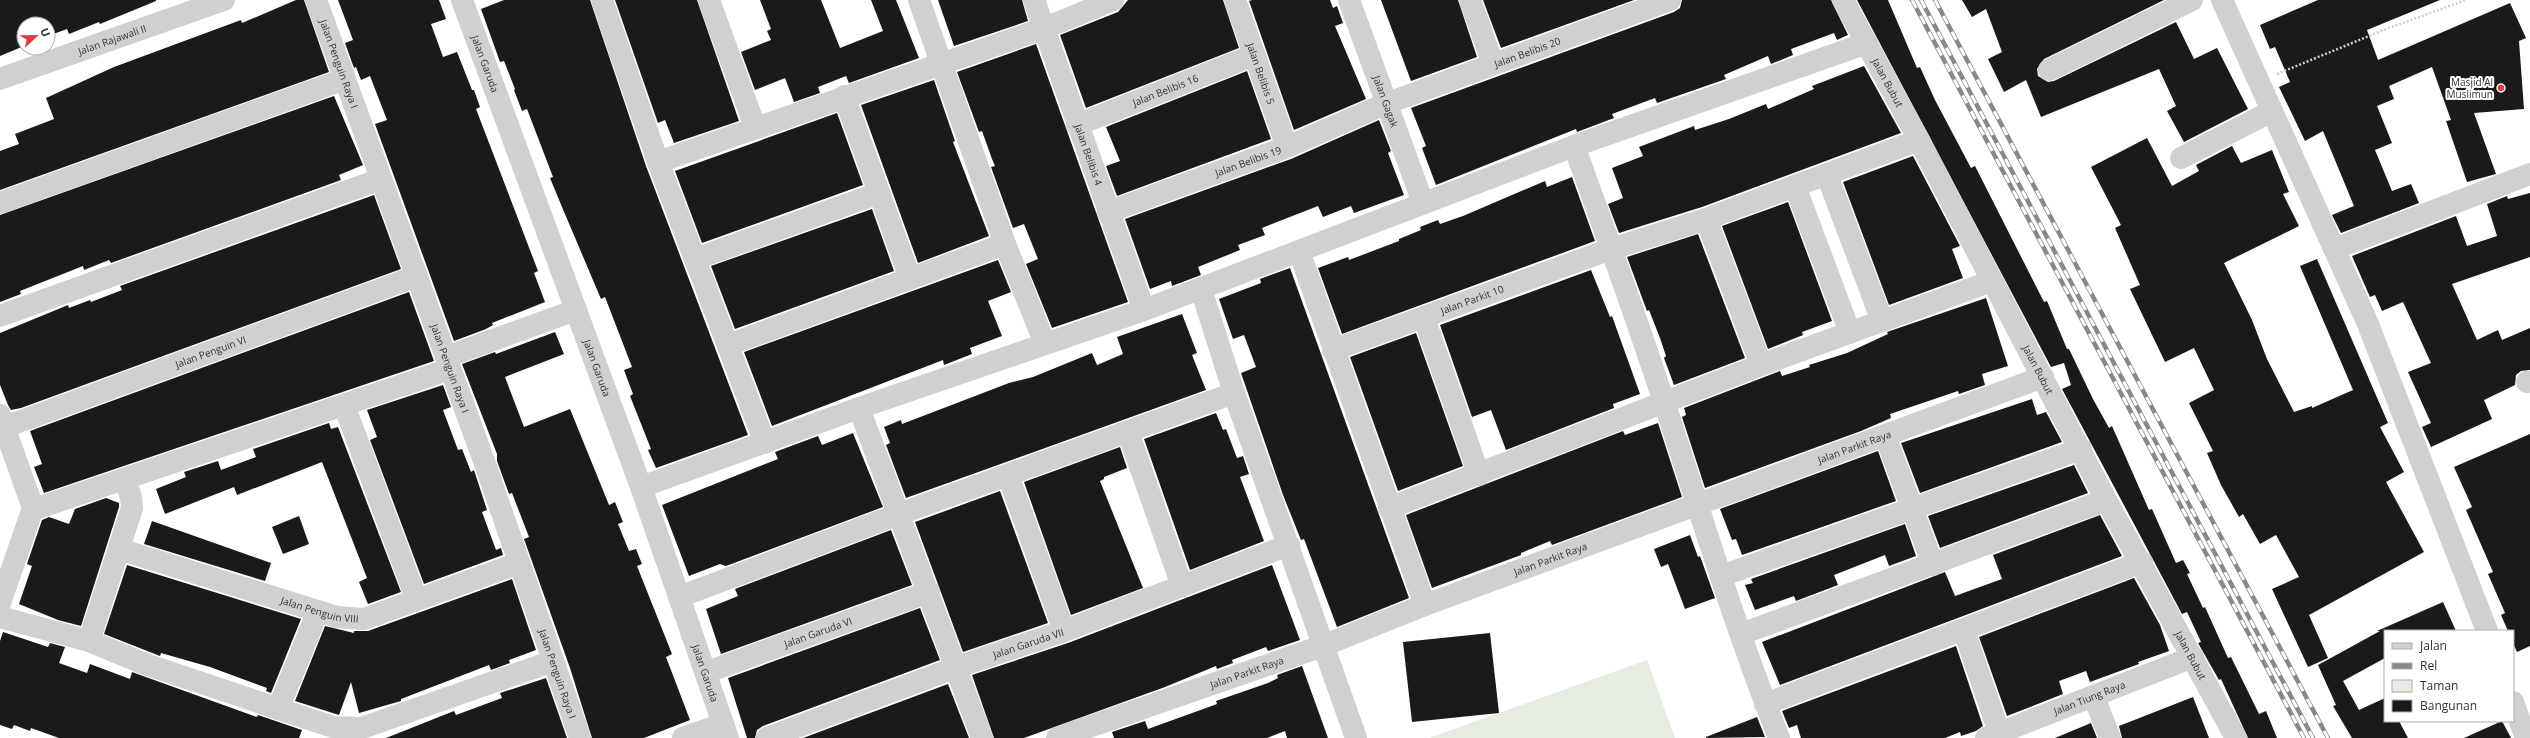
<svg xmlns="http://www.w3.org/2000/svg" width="2530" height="738" font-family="'Open Sans',sans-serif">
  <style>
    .green { fill: #e6ecdf }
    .building { fill: #1a1a1a }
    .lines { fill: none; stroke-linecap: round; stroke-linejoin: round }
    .path { stroke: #cdcdcd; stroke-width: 2.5; stroke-dasharray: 2 2; stroke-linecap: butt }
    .minor { stroke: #d0d0d0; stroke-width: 22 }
    .rail-casing { stroke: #888; stroke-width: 4.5 }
    .rail { stroke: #fff; stroke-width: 3; stroke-dasharray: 9; stroke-linecap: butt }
    .poi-dot { fill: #e63946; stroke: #fff; stroke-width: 1.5 }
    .labels { text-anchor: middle; stroke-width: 4; stroke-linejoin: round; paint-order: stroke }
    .street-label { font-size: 10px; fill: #333; stroke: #fff }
    .poi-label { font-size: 10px; fill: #333; stroke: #fff; text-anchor: end }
  </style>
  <rect width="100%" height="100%" fill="#fff"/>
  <polygon class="green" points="1647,660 1675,738 1429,738"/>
  <g class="building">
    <polygon points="0,0 156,0 156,1 100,24 99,22 69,34 67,29 48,36 48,24 24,24 24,46 0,56"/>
    <polygon points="296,0 304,0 329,72 0,190 0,151 19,144 15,134 54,119 46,98 114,67 241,20 242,23"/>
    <polygon points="338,0 439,0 446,19 431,24 443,57 457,52 472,90 474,90 480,107 476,109 538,271 534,273 545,302 492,323 493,325 486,329 454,341 375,124 387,120 370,76 361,80 356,67 354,68 345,43 353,40"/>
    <polygon points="504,0 590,0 646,166 748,435 656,468 648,450 651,449 630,396 633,394 624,370 632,367 605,297 601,299 562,207 550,178 553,177 527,109 522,111 514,90 515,89 504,61 500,62 481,9"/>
    <polygon points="615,0 697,0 739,121 674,143 665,120 658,123"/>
    <polygon points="760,0 821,0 840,48 883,31 871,0 896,0 919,58 849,83 846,76 818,87 820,93 794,102 785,78 755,90 741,52 771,40 767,31 771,29"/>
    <polygon points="938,0 1022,0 1028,21 954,46"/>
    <polygon points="1128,0 1223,0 1239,48 1086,108 1060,35 1118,12"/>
    <polygon points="1252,0 1330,0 1333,8 1337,6 1343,23 1335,26 1366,99 1294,130 1249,1"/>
    <polygon points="1381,0 1458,0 1477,57 1411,81"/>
    <polygon points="1483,0 1634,0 1501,48"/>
    <polygon points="1682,0 1831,0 1848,35 1837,40 1834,33 1791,49 1793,55 1771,64 1768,56 1724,75 1726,79 1657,103 1655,98 1612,114 1614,118 1577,132 1576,129 1436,185 1422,148 1426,146 1411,108 1674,12 1680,8"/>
    <polygon points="1857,0 1888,0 1917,68 1920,67 1935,100 1971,168 1975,166 2044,302 2047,301 2067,349 2069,349 2093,399 2109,428 2112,426 2149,510 2152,509 2176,563 2183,560 2190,573 2187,574 2203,608 2205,607 2228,658 2231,657 2259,714 2266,711 2277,738 2248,738 2221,679 2219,680 2198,643 2201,642 2187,612 2182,614 2062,389 2071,385 2064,363 2051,367"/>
    <polygon points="1962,0 2164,0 2044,59 2037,69 2038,76 2048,82 2054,81 2176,22 2194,59 2217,48 2248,109 2184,142 2167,111 2176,106 2159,69 2041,117 2026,80 2004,92 1988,59 2002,52 1986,9 1972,17"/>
    <polygon points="2318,0 2440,0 2367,30 2378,60 2510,3 2526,38 2519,41 2524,109 2474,113 2496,174 2467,182 2446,121 2451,120 2432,67 2389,86 2394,99 2377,106 2392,143 2375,150 2392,191 2411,184 2419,203 2341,233 2332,215 2354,206 2323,131 2305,141 2279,87 2290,82 2275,47 2270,49 2260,25"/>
    <polygon points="1036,44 1128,302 1052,328 1026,264 1038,259 1024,224 1013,228 991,167 995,166 992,159 982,131 979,132 957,72"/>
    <polygon points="1864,66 1901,133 1702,207 1619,233 1608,204 1623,198 1612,168 1643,156 1639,147 1694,126 1695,130 1729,119 1766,104 1768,109 1814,89 1812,86"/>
    <polygon points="1247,71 1271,139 1117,196 1106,166 1120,161 1106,127"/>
    <polygon points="934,80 955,141 953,142 989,236 918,263 861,105"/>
    <polygon points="334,96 363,165 339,175 341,180 111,263 109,260 84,270 83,266 20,291 21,294 0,302 0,215"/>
    <polygon points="837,113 863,185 702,243 675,171"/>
    <polygon points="1379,120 1391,151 1388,153 1404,195 1354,213 1351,206 1323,217 1318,206 1262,228 1265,235 1238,245 1240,250 1198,267 1201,275 1172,286 1171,281 1150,289 1125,219 1291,159"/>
    <polygon points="2147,138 2172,186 2199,171 2196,165 2232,146 2241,163 2272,150 2289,192 2283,194 2299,226 2224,263 2252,320 2267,359 2294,412 2312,406 2312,408 2353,390 2300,266 2317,259 2388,423 2380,427 2404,472 2386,482 2424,552 2309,615 2328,658 2308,667 2272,589 2299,577 2276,535 2260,544 2243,514 2239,517 2221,485 2207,453 2213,451 2189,403 2214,390 2194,348 2165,362 2130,289 2140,285 2115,228 2121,225 2091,167"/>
    <polygon points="1913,156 1960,246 1952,249 1963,278 1889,305 1843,182"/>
    <polygon points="1572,177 1595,241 1342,334 1318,268 1348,257 1349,260 1399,241 1399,239 1421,230 1420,227 1438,220 1440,224 1463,216 1545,181 1547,187"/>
    <polygon points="2530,193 2530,257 2452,284 2477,340 2498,330 2502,340 2530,328 2530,370 2521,371 2516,375 2515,385 2484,400 2492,419 2431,447 2422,427 2431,423 2408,372 2431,363 2403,302 2382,311 2375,295 2370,297 2352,256 2456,216 2467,246 2497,236 2487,204 2507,196 2508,199"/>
    <polygon points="374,195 401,269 21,408 11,410 8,405 0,385 0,333 68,305 69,308 90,300 91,302 122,290 120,286"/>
    <polygon points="1788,202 1832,321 1802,332 1803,335 1768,349 1722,226"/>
    <polygon points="872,209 894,271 735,329 711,266"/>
    <polygon points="1698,234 1745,358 1674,385 1664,358 1666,356 1660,338 1649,310 1647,311 1627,257"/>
    <polygon points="998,260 1011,292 988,301 1002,336 970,348 972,354 944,365 943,360 772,426 744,352"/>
    <polygon points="1290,268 1409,598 1337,627 1304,539 1301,540 1283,495 1241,373 1256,367 1244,335 1233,339 1219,299 1261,283 1260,279"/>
    <polygon points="1591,270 1610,317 1612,316 1640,394 1613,404 1614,408 1506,450 1491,410 1472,417 1440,325"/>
    <polygon points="409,292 434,361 44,493 34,467 42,464 30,431"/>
    <polygon points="1986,298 2008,366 1982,374 1985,385 1959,394 1958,391 1890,414 1891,418 1861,431 1705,488 1682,417 1686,415 1684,408 1780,371 1782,376 1810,367 1809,365 1847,353 1888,334 1887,332"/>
    <polygon points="1182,314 1197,353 1192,355 1206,390 906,498 886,445 890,443 884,427 901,420 902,424 1009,383 1033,377 1092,353 1097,365 1123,354 1117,337"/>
    <polygon points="555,332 564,354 505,377 524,427 570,409 609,505 615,502 623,522 618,524 629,551 636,549 642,564 637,566 672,654 666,657 690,720 644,738 592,738 570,668 524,539 529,537 512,493 509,494 497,461 497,454 462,364 495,352 496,354"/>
    <polygon points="1416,333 1463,466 1398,491 1350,357"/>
    <polygon points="443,385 451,407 443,410 458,450 462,449 471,472 474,470 487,510 482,512 496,550 501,548 503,555 424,584 370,440 377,437 367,410"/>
    <polygon points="2032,399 2037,415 2046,412 2062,442 1920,493 1901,443"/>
    <polygon points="1216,413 1223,430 1226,429 1237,458 1243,456 1249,474 1240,477 1264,541 1190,570 1144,439"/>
    <polygon points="329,423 331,429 338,427 401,592 368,604 359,582 367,578 322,462 237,495 234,487 165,514 156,489 186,477 184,472 218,461 221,470 256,457 253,449"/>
    <polygon points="1658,423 1682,497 1552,545 1550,541 1521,553 1521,555 1432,588 1406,515 1623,431 1625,435"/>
    <polygon points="853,433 883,507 726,566 720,564 689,576 662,505 778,459 775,452 818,436 822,445"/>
    <polygon points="2530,434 2530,646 2517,652 2513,643 2513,631 2508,631 2501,615 2505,613 2488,574 2493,572 2466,510 2472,507 2454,467"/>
    <polygon points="1120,447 1127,468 1104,477 1104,479 1100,481 1143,588 1071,615 1024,482"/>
    <polygon points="1878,451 1896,501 1742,555 1736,539 1732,540 1720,509"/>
    <polygon points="2074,465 2088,493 1940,548 1928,516"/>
    <polygon points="1000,491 1048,623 963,652 915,522"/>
    <polygon points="106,498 119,503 119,507 81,626 58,620 19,604 32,566 27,564 42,520 49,517 69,524 75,509"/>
    <polygon points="2100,515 2122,556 1780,685 1762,642 1945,572 1955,596 2002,579 1993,555"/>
    <polygon points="299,516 309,544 283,554 272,527"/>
    <polygon points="152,521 271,563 265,581 144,544"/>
    <polygon points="1905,524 1916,556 1889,566 1885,555 1834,575 1838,585 1796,601 1794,596 1755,610 1745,585 1753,583 1751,579"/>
    <polygon points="891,530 912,585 721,654 706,609 738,596 735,589"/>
    <polygon points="1690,535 1698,557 1700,556 1715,598 1685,609 1668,564 1661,567 1654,549"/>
    <polygon points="127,565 301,619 271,693 266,691 267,688 210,667 161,653 160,656 104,634"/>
    <polygon points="1272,565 1300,640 1268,651 1266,647 1232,660 1233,663 1217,669 1216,666 1165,687 1024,738 994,738 972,675 1068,643"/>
    <polygon points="2134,578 2160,625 2169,651 2138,662 2139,664 2090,682 2086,671 2059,681 2063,694 2007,716 1979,637"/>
    <polygon points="512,579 536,650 509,660 510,663 491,670 489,665 401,699 401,701 359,713 351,682 339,715 295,701 325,626 354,633 354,631 368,631"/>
    <polygon points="2443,602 2456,631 2385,631 2385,658 2343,681 2359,710 2385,698 2385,721 2399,721 2408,738 2352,738 2333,706 2336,705 2318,665 2380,631 2377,631"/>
    <polygon points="920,608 940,660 763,726 757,730 755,738 747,738 728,678"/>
    <polygon points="3,632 48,647 50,643 65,647 59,663 87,673 90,664 130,679 132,672 257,717 258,715 302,730 299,738 59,738 31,728 30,731 14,725 12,729 0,725 0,641"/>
    <polygon points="1490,633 1499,713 1412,722 1403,642"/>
    <polygon points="1956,646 1983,726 1976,731 1961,736 1960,732 1945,738 1801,738 1797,725 1789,728 1782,711"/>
    <polygon points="1302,666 1328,738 1287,738 1285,731 1267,738 1114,738 1112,732 1145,721 1148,729 1217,704 1216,701 1268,683 1278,678 1277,675"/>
    <polygon points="546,678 567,738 386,738 454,711 456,715 502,698 500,693"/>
    <polygon points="948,684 969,738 803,738"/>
    <polygon points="2193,697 2209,738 2122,738 2119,726"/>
    <polygon points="1757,717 1765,737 1706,738 1706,737"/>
    <polygon points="2502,721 2511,738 2464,738"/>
    <polygon points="2091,723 2097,738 2055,738"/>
  </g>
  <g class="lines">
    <polyline class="path" points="2277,74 2386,29 2466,0"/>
    <g class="minor">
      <path id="s1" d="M316 0 484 461 580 738"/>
      <path id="s2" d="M462 0 641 487 728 738"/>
      <polyline points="602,0 658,162 765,443"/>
      <polyline points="709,0 755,127"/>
      <polyline points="919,0 1005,244 1045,344"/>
      <path id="s3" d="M1034 0 1144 310"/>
      <path id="s4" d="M1235 0 1287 147"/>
      <path id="s5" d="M1349 0 1423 203"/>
      <polyline points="1470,0 1493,64"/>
      <path id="s6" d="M1843 0 1919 140 2106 500 2236 738"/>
      <polyline points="2222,0 2368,324 2487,631"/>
      <polyline points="2049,70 2192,0"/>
      <path id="s7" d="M0 79 224 0"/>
      <polyline points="844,96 910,278"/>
      <path id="s8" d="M1077 125 1254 55"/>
      <path d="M1574 146C1607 236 1639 326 1669 417 1704 524 1737 633 1779 738"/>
      <polyline points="2181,158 2272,111"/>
      <polyline points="658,162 1045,28 1113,0"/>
      <polyline points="1827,175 1882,321"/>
      <polyline points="1795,186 1850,333"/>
      <polyline points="0,203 345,79"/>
      <path id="s9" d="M1108 212 1287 147 1385 104 1670 0"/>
      <polyline points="1706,219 1761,365"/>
      <polyline points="2334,249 2530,174"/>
      <polyline points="1299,251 1425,605"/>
      <polyline points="695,259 879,193"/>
      <polyline points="1201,289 1234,393 1356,738"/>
      <polyline points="0,316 381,179"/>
      <polyline points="1424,318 1479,475"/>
      <polyline points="728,345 1005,244"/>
      <path id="s10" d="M1333 350 1611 249 1706 219 1919 140"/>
      <polyline points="446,357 576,310"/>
      <polyline points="2527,382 2530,382"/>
      <polyline points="344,405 416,598"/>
      <polyline points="859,408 982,738"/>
      <polyline points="0,415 33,508 38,508 450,369"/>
      <path id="s11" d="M5 427 417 276"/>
      <polyline points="1128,432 1182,586"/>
      <polyline points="1885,435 1933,565"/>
      <polyline points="1008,475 1064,631"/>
      <polyline points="641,487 859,408 1144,310 1574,146 1867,43"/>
      <polyline points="1389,508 1761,365 1992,281"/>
      <path id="s12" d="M119 549 337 617 364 619 519 563"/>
      <polyline points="1721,576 2081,449"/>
      <polyline points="679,597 899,514 1234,393"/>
      <polyline points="0,603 33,508"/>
      <polyline points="0,617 89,641 145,664 333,727 362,728 553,661"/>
      <polyline points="1964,631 2001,738"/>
      <polyline points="1741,634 2106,500"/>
      <polyline points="89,641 132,508 131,497 125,480"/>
      <path id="s13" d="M707 672 929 592"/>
      <polyline points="2094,697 2110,738"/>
      <polyline points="2513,702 2526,738"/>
      <polyline points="1765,704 2142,562"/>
      <polyline points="278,709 318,611"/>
      <polyline points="683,738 723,724"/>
      <path id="s14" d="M767 738 957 667 1064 631 1289 545"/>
      <path id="s15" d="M1057 738 1325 645 1425 605 2043 377"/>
      <path id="s16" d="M1986 738 2193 657"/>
    </g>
    <defs>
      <g id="rail">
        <polyline points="1912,0 2304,738"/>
        <polyline points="1921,0 2313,738"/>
        <polyline points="1935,0 2328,738"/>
      </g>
    </defs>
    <use href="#rail" class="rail-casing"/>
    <use href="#rail" class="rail"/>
  </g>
  <circle class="poi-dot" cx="2501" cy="88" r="4"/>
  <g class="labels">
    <g class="street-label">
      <text dy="4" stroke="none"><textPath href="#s7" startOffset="119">Jalan Rajawali II</textPath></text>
      <text dy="4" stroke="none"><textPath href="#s9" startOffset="449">Jalan Belibis 20</textPath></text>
      <text dy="4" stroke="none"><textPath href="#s1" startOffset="68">Jalan Penguin Raya I</textPath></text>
      <text dy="4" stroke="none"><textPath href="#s2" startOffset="68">Jalan Garuda</textPath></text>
      <text dy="4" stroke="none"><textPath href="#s4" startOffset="78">Jalan Belibis 5</textPath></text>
      <text dy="4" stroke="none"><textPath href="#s6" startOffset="94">Jalan Bubut</textPath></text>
      <text dy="4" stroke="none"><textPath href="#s8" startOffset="95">Jalan Belibis 16</textPath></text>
      <text dy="4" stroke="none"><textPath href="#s5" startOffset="108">Jalan Gagak</textPath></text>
      <text dy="4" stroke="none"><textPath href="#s3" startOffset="164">Jalan Belibis 4</textPath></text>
      <text dy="4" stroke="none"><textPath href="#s9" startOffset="149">Jalan Belibis 19</textPath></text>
      <text dy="4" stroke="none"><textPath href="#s10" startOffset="148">Jalan Parkit 10</textPath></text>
      <text dy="4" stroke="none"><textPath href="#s11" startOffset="219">Jalan Penguin VI</textPath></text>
      <text dy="4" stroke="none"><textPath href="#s1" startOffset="392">Jalan Penguin Raya I</textPath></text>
      <text dy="4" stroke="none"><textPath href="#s2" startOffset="392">Jalan Garuda</textPath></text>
      <text dy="4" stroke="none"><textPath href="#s6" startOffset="418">Jalan Bubut</textPath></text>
      <text dy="4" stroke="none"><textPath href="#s15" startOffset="849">Jalan Parkit Raya</textPath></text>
      <text dy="4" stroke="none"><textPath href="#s15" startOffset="525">Jalan Parkit Raya</textPath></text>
      <text dy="4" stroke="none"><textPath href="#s12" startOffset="210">Jalan Penguin VIII</textPath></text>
      <text dy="4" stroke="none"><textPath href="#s13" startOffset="118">Jalan Garuda VI</textPath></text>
      <text dy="4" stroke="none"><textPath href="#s14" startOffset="278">Jalan Garuda VII</textPath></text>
      <text dy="4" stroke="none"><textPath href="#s6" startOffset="742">Jalan Bubut</textPath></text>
      <text dy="4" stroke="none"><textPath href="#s15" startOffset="201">Jalan Parkit Raya</textPath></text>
      <text dy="4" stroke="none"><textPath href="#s2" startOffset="716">Jalan Garuda</textPath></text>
      <text dy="4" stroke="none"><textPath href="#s1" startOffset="716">Jalan Penguin Raya I</textPath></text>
      <text dy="4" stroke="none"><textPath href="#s16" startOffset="111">Jalan Tiung Raya</textPath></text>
    </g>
    <g class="poi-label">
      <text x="2493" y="86">Masjid Al<tspan x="2493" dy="12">Muslimun</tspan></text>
    </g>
  </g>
  <rect x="2384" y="630" width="130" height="92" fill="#ffffff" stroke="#adadad"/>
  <rect x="2392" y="643" width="20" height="6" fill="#d0d0d0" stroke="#adadad"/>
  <text x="2420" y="650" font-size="12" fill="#333333">Jalan</text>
  <rect x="2392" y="663" width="20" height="6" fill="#888888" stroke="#adadad"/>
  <text x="2420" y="670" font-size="12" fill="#333333">Rel</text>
  <rect x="2392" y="680" width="20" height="12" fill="#e6ecdf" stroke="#adadad"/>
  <text x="2420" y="690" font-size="12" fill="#333333">Taman</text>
  <rect x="2392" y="700" width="20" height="12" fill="#1a1a1a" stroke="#adadad"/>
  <text x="2420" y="710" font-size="12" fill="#333333">Bangunan</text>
  <g transform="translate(36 36) rotate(68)"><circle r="19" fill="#ffffff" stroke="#adadad"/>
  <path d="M0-3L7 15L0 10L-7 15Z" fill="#e63946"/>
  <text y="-6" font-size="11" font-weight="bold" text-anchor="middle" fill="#333333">U</text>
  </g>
</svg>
